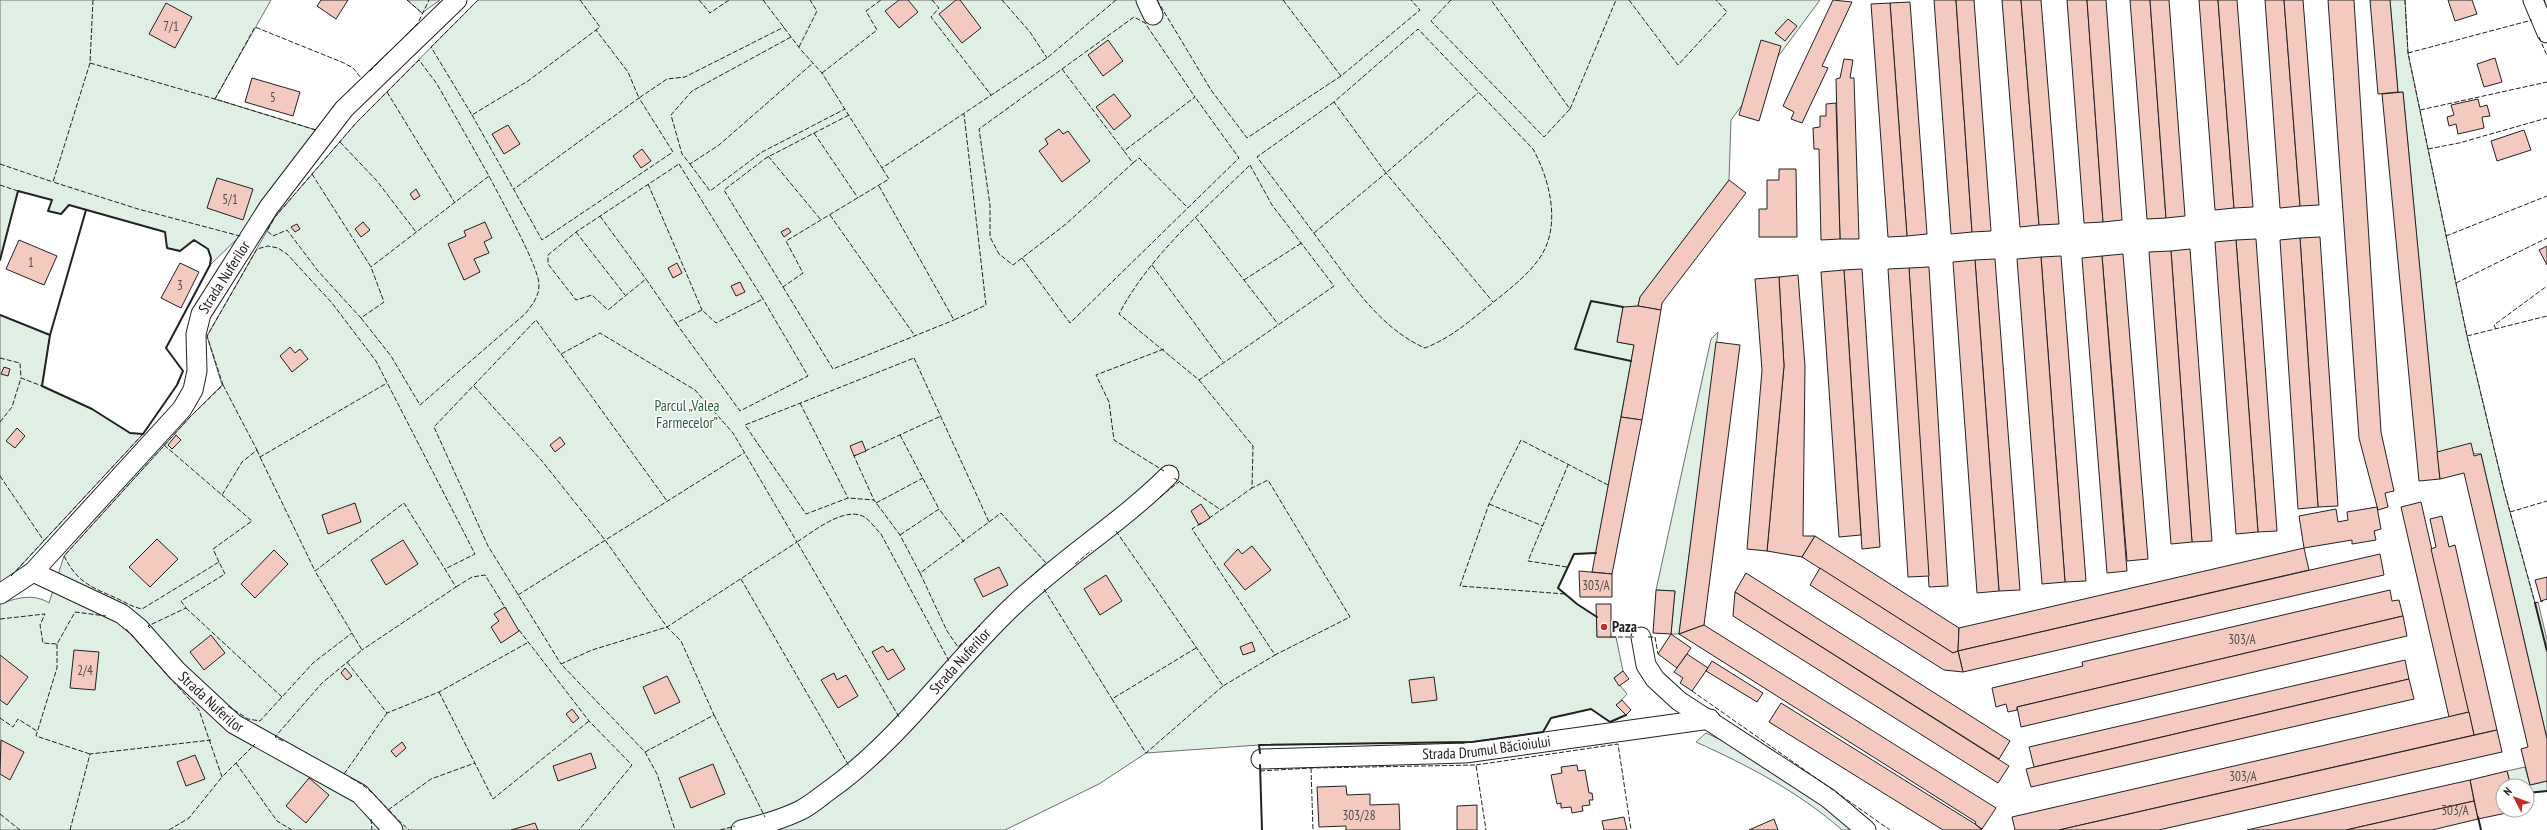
<svg xmlns="http://www.w3.org/2000/svg" width="2547" height="830" font-family="'PT Sans Narrow',sans-serif">
  <style>
    .green { fill: #e0efe3; stroke: #6f6f6f }
    .building { fill: #f3c9c0; stroke: #222 }
    .lines { fill: none; stroke-linecap: round; stroke-linejoin: round }
    .street-casing { stroke: #222; stroke-width: 21 }
    .street { stroke: #fff; stroke-width: 19 }
    .fence { stroke: #222; stroke-width: 1; stroke-dasharray: 5 2; stroke-linecap: butt }
    .wall { stroke: #222; stroke-width: 2 }
    .poi-dot { fill: #c62828; stroke: #fff; stroke-width: 1.5 }
    .labels { text-anchor: middle; stroke-width: 3; stroke-linejoin: round; paint-order: stroke }
    .number-label { font-size: 13px; fill: #564c4a }
    .street-label { font-size: 15px; fill: #222; stroke: #fff }
    .park-label { font-size: 15px; fill: #2f5e38; stroke: #fff }
    .poi-label { font-size: 15px; font-weight: bold; fill: #222; stroke: #fff; text-anchor: start }
  </style>
  <rect width="100%" height="100%" fill="#fff"/>
  <g class="green">
    <polygon points="0,0 271,0 215,99 316,130 240,236 210,265 211,258 208,249 194,240 180,251 167,248 165,232 69,205 61,214 48,211 52,200 18,191 0,260"/>
    <polygon points="407,0 440,0 422,13"/>
    <path d="M478 0H1820L1731 120 1729 180 1640 297 1638 306 1623 308 1617 342 1634 345 1596 553 1574 554 1558 588 1577 604 1597 617V637H1616L1623 671 1614 678 1627 694 1617 705 1626 715 1610 722 1591 709 1551 718 1543 732 1472 742 1259 745 1146 753 1099 784 1005 830H0V604C16 598 34 593 49 603L64 556 190 417 222 385 207 336 275 217 356 123Z"/>
    <polygon points="2390,0 2405,0 2408,53 2467,336 2504,490 2535,603 2538,602 2547,640 2547,739 2481,454 2437,452 2403,92 2398,92"/>
    <polygon points="0,315 50,335 42,386 92,409 130,433 143,434 5,583 0,585"/>
    <polygon points="1718,332 1679,634 1671,634 1675,591 1656,590 1711,339"/>
    <path d="M1706 733C1759 757 1809 792 1854 830H1842C1799 792 1747 765 1696 742Z"/>
    <polygon points="2525,767 2530,785 2547,781 2547,791 2527,793 2527,786 2511,786 2507,771"/>
  </g>
  <g class="building">
    <polygon points="321,0 348,0 336,19 317,6"/>
    <polygon points="899,0 908,0 918,12 899,28 885,11"/>
    <polygon points="956,0 960,0 981,28 962,43 939,14"/>
    <polygon points="1833,0 1852,2 1822,66 1828,68 1802,123 1791,119 1794,112 1783,106"/>
    <polygon points="1934,0 1956,0 1972,232 1951,234"/>
    <polygon points="1956,0 1974,0 1991,231 1972,232"/>
    <polygon points="2002,0 2021,0 2039,225 2020,227"/>
    <polygon points="2021,0 2041,0 2059,224 2039,225"/>
    <polygon points="2067,0 2087,0 2103,222 2084,223"/>
    <polygon points="2087,0 2106,0 2122,220 2103,222"/>
    <polygon points="2130,0 2150,0 2166,218 2147,219"/>
    <polygon points="2150,0 2169,0 2185,216 2166,218"/>
    <polygon points="2199,0 2218,0 2234,208 2215,210"/>
    <polygon points="2218,0 2237,0 2253,207 2234,208"/>
    <polygon points="2265,0 2284,0 2300,206 2280,208"/>
    <polygon points="2284,0 2303,0 2319,205 2300,206"/>
    <polygon points="2328,0 2354,0 2381,432 2394,491 2385,493 2388,507 2378,510 2359,438"/>
    <polygon points="2370,0 2390,0 2398,92 2378,94"/>
    <polygon points="2448,0 2472,0 2477,14 2455,21"/>
    <polygon points="1910,2 1927,234 1907,236 1890,3"/>
    <polygon points="166,3 192,17 175,48 149,34"/>
    <polygon points="1890,3 1907,236 1888,237 1871,4"/>
    <polygon points="1788,19 1797,26 1785,41 1775,33"/>
    <polygon points="1108,40 1123,61 1103,76 1088,55"/>
    <polygon points="1761,40 1781,46 1759,121 1739,115"/>
    <polygon points="2495,58 2502,82 2484,87 2477,64"/>
    <polygon points="1844,59 1853,60 1850,78 1854,78 1859,239 1840,239 1836,79 1840,78"/>
    <polygon points="252,78 300,92 293,116 245,102"/>
    <polygon points="2403,92 2440,479 2419,481 2382,94"/>
    <polygon points="1114,94 1131,116 1114,130 1096,107"/>
    <polygon points="2478,99 2480,107 2487,105 2490,116 2482,117 2484,128 2458,134 2456,124 2449,126 2447,117 2454,115 2451,105"/>
    <polygon points="1836,103 1840,239 1821,240 1819,149 1814,149 1813,128 1820,127 1820,116 1826,116 1826,104"/>
    <polygon points="508,125 520,144 504,154 492,134"/>
    <polygon points="1059,129 1063,134 1068,131 1090,161 1062,182 1039,151 1048,144 1045,139"/>
    <polygon points="2524,130 2531,150 2497,161 2491,141"/>
    <polygon points="642,149 651,161 641,168 633,156"/>
    <polygon points="1779,169 1796,169 1797,237 1759,237 1759,209 1767,209 1767,180 1779,180"/>
    <polygon points="217,178 253,189 243,220 207,208"/>
    <polygon points="1729,180 1746,193 1662,303 1661,310 1638,306 1640,297"/>
    <polygon points="416,189 420,196 414,200 410,194"/>
    <polygon points="363,222 370,230 361,237 355,229"/>
    <polygon points="485,222 492,238 484,242 489,253 474,259 480,272 464,280 448,244 466,236 464,231"/>
    <polygon points="297,224 300,229 295,232 291,227"/>
    <polygon points="788,228 791,232 784,237 781,232"/>
    <polygon points="2320,237 2338,506 2318,507 2300,238"/>
    <polygon points="2300,238 2318,507 2298,509 2280,240"/>
    <polygon points="2256,239 2277,531 2258,532 2236,240"/>
    <polygon points="19,240 57,256 44,285 6,269"/>
    <polygon points="2236,240 2258,532 2236,534 2215,242"/>
    <polygon points="2547,246 2547,265 2539,250"/>
    <polygon points="2190,249 2212,541 2192,542 2171,251"/>
    <polygon points="2171,251 2192,542 2171,544 2149,252"/>
    <polygon points="2123,254 2148,559 2127,561 2102,256"/>
    <polygon points="2061,256 2086,581 2065,582 2041,257"/>
    <polygon points="2102,256 2127,571 2107,573 2082,258"/>
    <polygon points="2041,257 2065,582 2042,584 2017,259"/>
    <polygon points="1995,259 2020,590 1999,591 1975,260"/>
    <polygon points="1975,260 1999,591 1977,593 1953,262"/>
    <polygon points="180,263 199,272 181,308 161,298"/>
    <polygon points="677,263 682,273 673,278 668,268"/>
    <polygon points="1929,267 1948,586 1929,587 1909,268"/>
    <polygon points="1909,268 1929,576 1908,577 1888,269"/>
    <polygon points="1862,269 1880,547 1862,549 1844,270"/>
    <polygon points="1844,270 1861,535 1839,537 1821,272"/>
    <polygon points="1798,275 1805,366 1803,536 1815,536 1802,557 1767,551 1784,366 1779,277"/>
    <polygon points="1779,277 1784,366 1767,551 1747,549 1762,370 1755,279"/>
    <polygon points="740,282 745,292 736,296 731,286"/>
    <polygon points="1638,306 1661,310 1642,420 1621,417 1634,345 1617,342 1623,307"/>
    <polygon points="1716,342 1740,345 1704,625 1679,634"/>
    <polygon points="290,347 295,353 300,349 308,359 292,372 280,356"/>
    <polygon points="4,367 10,369 8,376 1,374"/>
    <polygon points="1621,417 1642,420 1612,574 1592,572"/>
    <polygon points="17,428 25,436 15,448 6,441"/>
    <polygon points="176,435 181,440 172,449 168,445"/>
    <polygon points="560,437 565,444 555,452 550,445"/>
    <polygon points="862,441 866,451 854,456 850,446"/>
    <polygon points="2471,443 2474,456 2481,454 2547,739 2547,781 2530,785 2521,749 2528,747 2464,473 2440,479 2437,452"/>
    <polygon points="2421,502 2469,712 2449,717 2401,507"/>
    <polygon points="355,503 361,522 328,534 322,515"/>
    <polygon points="1201,504 1210,518 1199,525 1191,511"/>
    <polygon points="2377,507 2381,529 2374,531 2376,540 2352,544 2352,540 2304,548 2299,516 2336,509 2338,522 2348,520 2347,512"/>
    <polygon points="2442,516 2449,547 2455,545 2497,730 2474,735 2431,549 2436,547 2430,519"/>
    <polygon points="1815,536 1959,628 1958,651 1953,653 1802,557"/>
    <polygon points="157,539 178,559 150,587 129,567"/>
    <polygon points="403,540 418,564 386,585 371,560"/>
    <polygon points="1252,546 1271,570 1245,590 1224,564 1238,549 1242,554"/>
    <polygon points="2304,548 2309,570 1958,651 1959,628"/>
    <polygon points="274,550 288,564 255,598 241,584"/>
    <polygon points="2380,554 2384,575 1963,672 1958,651"/>
    <polygon points="999,567 1008,585 983,597 974,579"/>
    <polygon points="1820,568 1953,653 1958,651 1963,672 1944,670 1810,585"/>
    <polygon points="1579,571 1612,574 1612,597 1580,597"/>
    <polygon points="1746,573 2010,741 1999,759 1735,592"/>
    <polygon points="1106,575 1122,601 1100,615 1084,589"/>
    <polygon points="2547,577 2547,599 2541,601 2535,580"/>
    <polygon points="1656,590 1675,591 1671,634 1653,633"/>
    <polygon points="2390,590 2392,601 2399,600 2403,616 2017,707 2017,710 2008,712 2006,704 1996,707 1992,688 2083,666 2082,662"/>
    <polygon points="1735,592 2009,766 1998,783 1733,616"/>
    <polygon points="1596,604 1611,604 1611,637 1597,637"/>
    <polygon points="505,607 519,631 501,643 491,627 499,621 494,614"/>
    <polygon points="2403,616 2407,636 2021,727 2017,707"/>
    <polygon points="1704,625 1996,808 1982,829 1975,824 1976,822 1679,634"/>
    <polygon points="1671,634 1691,648 1677,668 1658,654"/>
    <polygon points="211,635 225,653 204,670 190,652"/>
    <polygon points="1252,642 1255,651 1243,655 1240,647"/>
    <polygon points="883,646 887,652 893,649 905,669 888,680 872,652"/>
    <polygon points="74,650 99,652 95,690 70,688"/>
    <polygon points="1687,654 1708,668 1692,691 1680,683 1683,678 1674,672"/>
    <polygon points="0,655 28,677 7,705 0,700"/>
    <polygon points="2405,660 2409,679 2034,767 2029,747"/>
    <polygon points="1712,661 1763,693 1757,702 1706,671"/>
    <polygon points="345,668 352,676 347,680 341,673"/>
    <polygon points="1623,671 1629,679 1619,686 1614,678"/>
    <polygon points="834,673 837,680 846,675 858,696 838,708 821,680"/>
    <polygon points="667,676 680,702 655,714 643,687"/>
    <polygon points="1434,677 1437,700 1412,703 1409,680"/>
    <polygon points="2409,679 2414,699 2031,787 2026,769"/>
    <polygon points="1622,700 1631,710 1626,715 1616,705"/>
    <polygon points="1781,703 1975,824 1982,830 1943,830 1769,722"/>
    <polygon points="572,709 579,718 573,723 566,714"/>
    <polygon points="2469,712 2474,735 2059,830 2015,830 2012,817"/>
    <polygon points="2497,730 2502,752 2159,830 2059,830"/>
    <polygon points="1,740 24,752 10,780 0,774"/>
    <polygon points="402,742 406,748 396,757 391,751"/>
    <polygon points="591,753 596,768 558,781 553,766"/>
    <polygon points="195,755 205,779 186,786 177,762"/>
    <polygon points="713,764 725,794 691,808 679,778"/>
    <polygon points="1577,765 1578,771 1585,770 1589,793 1592,793 1593,800 1589,800 1590,805 1582,806 1583,811 1572,813 1571,807 1561,808 1561,803 1557,804 1551,775 1562,773 1561,767"/>
    <polygon points="2507,771 2511,786 2503,786 2503,810 2516,811 2478,819 2470,780"/>
    <polygon points="309,778 329,795 306,823 286,806"/>
    <polygon points="2470,780 2474,801 2346,830 2247,830"/>
    <polygon points="1346,786 1347,795 1370,794 1370,805 1399,804 1400,830 1346,830 1346,826 1319,827 1317,787"/>
    <polygon points="2474,801 2478,819 2432,830 2346,830"/>
    <polygon points="1477,805 1477,830 1457,830 1457,806"/>
    <polygon points="1624,817 1627,830 1604,830 1602,821"/>
    <polygon points="1774,819 1778,830 1749,830"/>
    <polygon points="535,823 538,830 511,830"/>
  </g>
  <g class="lines">
    <defs>
      <g id="street">
        <polyline points="1146,0 1153,15"/>
        <polyline points="2533,0 2547,33"/>
        <path id="s1" d="M33 572 122 614 139 628 177 671 234 724 360 794 393 830"/>
        <path id="s2" d="M0 594 33 572 182 409 193 390 197 371 196 334 201 314 269 207 344 109 457 0"/>
        <polyline points="1641,637 1646,665 1655,679 1679,701 1828,798 1866,830"/>
        <path id="s3" d="M1261 759 1465 753 1710 719"/>
        <path id="s4" d="M741 830C762 825 780 820 799 811 810 806 821 796 831 789 902 738 951 664 1014 605 1063 558 1122 522 1169 475"/>
      </g>
    </defs>
    <use href="#street" class="street-casing"/>
    <use href="#street" class="street"/>
    <g class="fence">
      <polyline points="93,0 90,63 53,182 138,209 240,236 241,235"/>
      <polyline points="407,0 422,13"/>
      <polyline points="478,0 431,47 472,115 528,81 596,30 628,72 639,98 667,79 685,77 784,27"/>
      <polyline points="580,0 600,27 596,30"/>
      <polyline points="699,0 710,13 729,0"/>
      <polyline points="763,0 801,50 822,73 882,168 1047,58 1116,0"/>
      <polyline points="932,0 939,8 931,17 991,95"/>
      <polyline points="1002,0 1030,32 1047,58"/>
      <polyline points="1157,0 1211,90 1247,138 1341,76 1420,10 1411,0"/>
      <polyline points="1283,0 1341,76"/>
      <polyline points="1451,0 1431,21 1544,137 1570,109 1491,0"/>
      <polyline points="1629,0 1678,65 1727,12 1716,0"/>
      <polyline points="2405,0 2408,53 2467,336 2504,490 2535,603 2543,601"/>
      <polyline points="2544,0 2547,7"/>
      <polyline points="791,37 692,91 671,115 682,154 690,164 719,145 813,63"/>
      <polyline points="2539,37 2547,56"/>
      <polyline points="799,47 817,11 810,0"/>
      <polyline points="2408,53 2532,20"/>
      <polyline points="90,63 215,99"/>
      <polyline points="1062,69 1124,151 1195,97 1145,23 1134,17 979,129 990,205 990,237 999,254 1013,265 1066,224 1133,163 1124,151"/>
      <polyline points="370,71 418,23 429,0"/>
      <polyline points="822,73 877,30 866,11 881,0"/>
      <polyline points="387,92 455,203"/>
      <path d="M1334 102 1257 157C1278 185 1300 214 1321 243 1350 281 1379 328 1425 348 1452 337 1467 323 1490 305 1507 291 1526 277 1539 259 1562 227 1550 180 1533 149L1418 29 1334 102 1386 173 1478 93"/>
      <polyline points="1570,109 1616,0"/>
      <polyline points="2420,110 2547,82"/>
      <polyline points="472,115 542,240 673,152 639,98 514,189"/>
      <polyline points="849,115 766,158 724,190 783,287 803,273 786,241 889,179 882,168"/>
      <polyline points="316,130 215,99 255,27 344,63 353,68 362,79"/>
      <polyline points="814,133 858,198"/>
      <polyline points="340,142 377,181 416,232"/>
      <polyline points="2428,149 2459,143 2547,118"/>
      <polyline points="768,156 821,220"/>
      <polyline points="1133,163 1139,158 1188,208"/>
      <polyline points="0,164 53,182"/>
      <polygon points="679,164 763,299 716,323 702,310 676,323 646,279 608,310 592,295 576,300 548,264 548,255 576,232"/>
      <polyline points="690,164 710,191 762,152 845,109"/>
      <path d="M1250 165 1272 205 1334 286 1199 380 1119 314C1150 255 1203 211 1250 165Z"/>
      <polyline points="312,174 371,267 384,302 361,318 318,271 287,230 273,236 267,231 275,217 356,123 419,60 437,84 489,176 371,267"/>
      <polyline points="648,184 702,310"/>
      <polyline points="0,185 18,191"/>
      <polyline points="879,186 954,320 986,305 964,114"/>
      <polyline points="830,215 915,336"/>
      <polyline points="600,216 646,279"/>
      <polyline points="1196,218 1278,324"/>
      <polyline points="576,232 625,295"/>
      <polyline points="1314,233 1386,173 1493,302"/>
      <polyline points="2446,236 2547,196"/>
      <polyline points="1022,258 1070,323 1239,158 1195,97"/>
      <polyline points="1152,265 1223,362"/>
      <polyline points="1244,280 1303,242"/>
      <polyline points="2456,283 2547,238"/>
      <polyline points="783,287 833,369 954,320"/>
      <path d="M361 318 391 356 420 405 525 314C532 305 539 297 539 285 539 266 499 196 489 176"/>
      <polyline points="676,323 740,411 808,376 763,299"/>
      <polyline points="2496,329 2494,325 2547,286"/>
      <polyline points="2467,336 2547,316"/>
      <polyline points="1164,349 1096,375 1109,402 1114,440 1164,471"/>
      <polyline points="561,354 667,501"/>
      <polyline points="0,358 20,363 21,378 42,386"/>
      <polygon points="914,358 989,522 920,573 900,535 874,500 848,498 806,514 745,425"/>
      <polyline points="1199,380 1253,446 1252,488 1208,519"/>
      <polyline points="474,386 542,461 605,540 667,627 797,542 733,433 695,390 600,333 561,354 536,320 434,427 488,546 561,664"/>
      <polyline points="800,403 848,498"/>
      <polyline points="0,422 12,407 21,378"/>
      <polyline points="900,435 939,509"/>
      <polyline points="164,445 222,495 242,462 257,450 223,385"/>
      <polyline points="257,450 260,457 387,383"/>
      <polyline points="865,451 941,416"/>
      <polyline points="856,455 854,456 874,500"/>
      <polyline points="260,457 315,571"/>
      <polyline points="0,476 44,541"/>
      <polyline points="1174,478 1221,510"/>
      <polyline points="1160,497 1180,481"/>
      <polyline points="876,503 923,478"/>
      <polyline points="1489,504 1543,526"/>
      <polyline points="2510,512 2547,501"/>
      <polyline points="989,522 1001,513 1046,563 1031,577"/>
      <polyline points="1201,523 1192,529 1275,655 1350,617 1268,480 1252,488"/>
      <polyline points="1116,531 1223,686 1275,655"/>
      <polyline points="900,535 939,509 964,542"/>
      <polyline points="219,562 213,549 252,521 222,495"/>
      <polyline points="1075,564 1092,550"/>
      <polyline points="1567,567 1528,561 1568,465"/>
      <polyline points="920,573 947,631 958,647 980,626"/>
      <polyline points="11,576 143,434"/>
      <polyline points="741,579 849,766"/>
      <polyline points="456,587 472,577 485,575 506,609"/>
      <polyline points="1044,589 1112,699"/>
      <polyline points="1565,594 1460,586 1489,504 1521,440 1608,485"/>
      <polyline points="518,595 744,453"/>
      <polyline points="186,608 282,697"/>
      <polyline points="0,619 45,614 40,625 43,643 57,644 75,612 106,616"/>
      <path d="M150 628 148 626 186 608 181 601 225 574 219 562 142 609C132 607 125 602 116 598 91 587 77 582 64 556L190 417 223 385 207 336 257 249 268 246 278 248 287 254 332 303 376 361 475 554 445 569"/>
      <polyline points="126,629 199,710 222,777 255,744"/>
      <polyline points="519,630 589,721 632,765 579,830"/>
      <polyline points="1611,637 1634,637"/>
      <polyline points="1648,637 1655,637 1658,654"/>
      <polyline points="57,644 57,668 36,736 90,754"/>
      <polyline points="1196,648 1112,699 1146,753 1223,686"/>
      <polyline points="347,662 387,713 439,692 527,643"/>
      <polyline points="1692,691 1890,830"/>
      <polyline points="439,692 493,799 589,721"/>
      <polyline points="228,706 248,719 260,721 313,663 352,633"/>
      <polyline points="714,715 765,817"/>
      <path d="M899 717 797 542C813 532 846 504 866 518 871 522 876 529 881 534L949 661"/>
      <polyline points="0,718 13,727 18,719 37,731"/>
      <polyline points="283,741 275,737 322,683 362,650 315,571 404,503 456,587 362,650"/>
      <polyline points="645,752 714,715 681,641 667,627 592,650 561,664 645,752 657,774 675,830"/>
      <polyline points="236,763 277,821 292,830"/>
      <polyline points="1476,765 1618,744 1631,830"/>
      <polyline points="1311,768 1313,830"/>
      <polyline points="1260,771 1311,768 1476,765 1486,830"/>
      <polyline points="344,774 387,713"/>
      <path d="M351 778C375 790 389 813 409 830"/>
      <polyline points="388,810 431,779 475,763"/>
      <polyline points="0,814 20,830"/>
      <polyline points="371,819 372,830"/>
      <polyline points="70,830 90,754 211,740"/>
      <polyline points="169,830 189,818 222,777"/>
      <polyline points="720,830 735,826"/>
    </g>
    <g class="wall">
      <polyline points="0,260 18,191 52,200 48,211 61,214 69,205 165,232 167,248 180,251 194,240 208,249 211,258 210,265 166,348 183,371 177,385 143,434 130,433 92,409 42,386 50,335 0,315"/>
      <polyline points="1623,307 1591,301 1575,349 1631,361"/>
      <polyline points="50,335 86,210"/>
      <polyline points="1596,553 1574,554 1558,588 1577,604 1597,617"/>
      <polyline points="2535,603 2547,651"/>
      <polyline points="1260,753 1259,745 1472,742 1543,732 1551,718 1591,709 1610,722 1626,715"/>
      <polyline points="1260,765 1262,830"/>
      <polyline points="2527,793 2547,791"/>
      <polyline points="2478,817 2481,830"/>
    </g>
  </g>
  <circle class="poi-dot" cx="1604" cy="627" r="4"/>
  <g class="labels">
    <g class="number-label">
      <text x="171" y="31">7/1</text>
      <text x="273" y="102">5</text>
      <text x="230" y="204">5/1</text>
      <text x="31" y="267">1</text>
      <text x="180" y="290">3</text>
      <text x="1596" y="590">303/A</text>
      <text x="2242" y="644">303/A</text>
      <text x="85" y="675">2/4</text>
      <text x="2243" y="781">303/A</text>
      <text x="2455" y="815">303/A</text>
      <text x="1359" y="820">303/28</text>
    </g>
    <g class="street-label">
      <text dy="5" stroke="none"><textPath href="#s2" startOffset="403">Strada Nuferilor</textPath></text>
      <text dy="5" stroke="none"><textPath href="#s4" startOffset="282">Strada Nuferilor</textPath></text>
      <text dy="5" stroke="none"><textPath href="#s1" startOffset="224">Strada Nuferilor</textPath></text>
      <text dy="5" stroke="none"><textPath href="#s3" startOffset="226">Strada Drumul Băcioiului</textPath></text>
    </g>
    <g class="park-label">
      <text x="687" y="411">Parcul „Valea<tspan x="687" dy="17">Farmecelor”</tspan></text>
    </g>
    <g class="poi-label">
      <text x="1612" y="632">Paza</text>
    </g>
  </g>
  <g transform="translate(2515 798) rotate(312)"><circle r="19" fill="#ffffff" stroke="#a7a7a7"/>
  <path d="M0-3L7 15L0 10L-7 15Z" fill="#c62828"/>
  <text y="-6" font-size="11" font-weight="bold" text-anchor="middle" fill="#222222">N</text>
  </g>
</svg>
